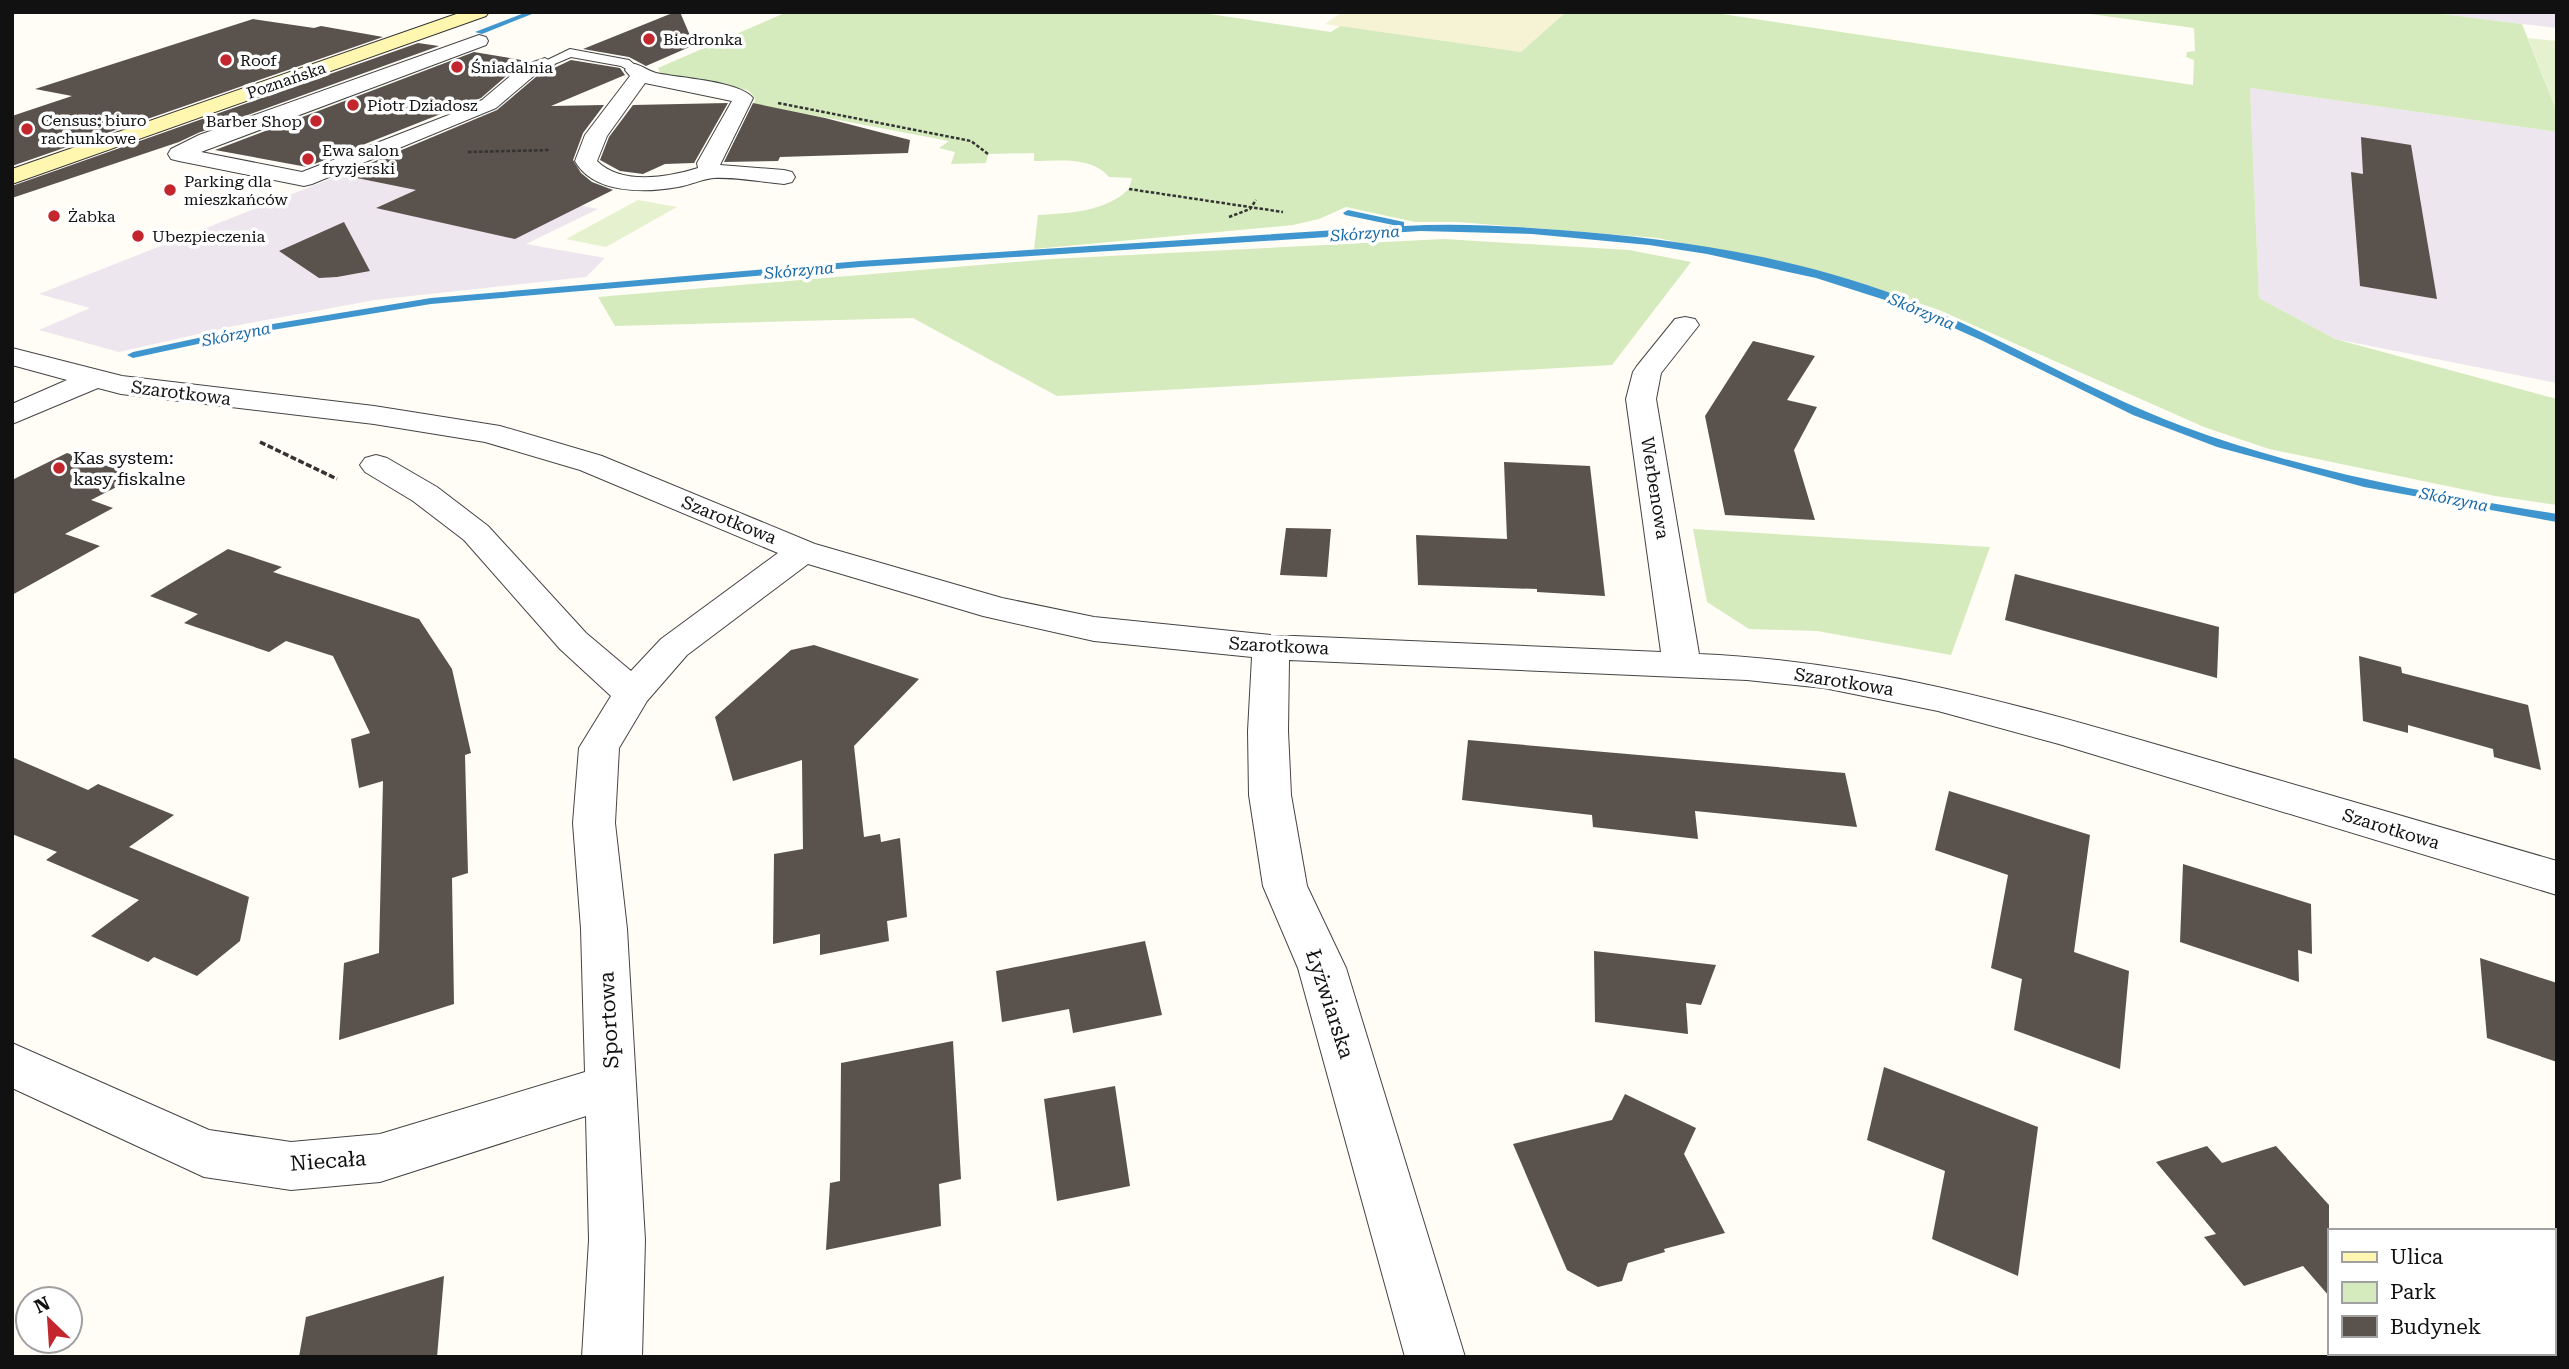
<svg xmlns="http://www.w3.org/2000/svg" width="2569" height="1369" font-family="'Roboto Serif',serif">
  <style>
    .industrial { fill: #eee6ef }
    .farmland { fill: #f6f3d4 }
    .green { fill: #d5ebbd }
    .pitch { fill: #e6f2cf }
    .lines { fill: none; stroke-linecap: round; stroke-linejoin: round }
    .stream { fill: #3f96cf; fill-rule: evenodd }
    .building { fill: #5a524d }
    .lane-casing { stroke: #444; stroke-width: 2 }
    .street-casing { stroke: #444; stroke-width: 2 }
    .secondary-casing { stroke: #333; stroke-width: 2 }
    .path-far1 { stroke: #333; stroke-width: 2.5; stroke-dasharray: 3.5 2; stroke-linecap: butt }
    .path { stroke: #333; stroke-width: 3.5; stroke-dasharray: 6 2.5; stroke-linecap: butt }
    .lane { fill: #fff; fill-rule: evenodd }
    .street { fill: #fff; fill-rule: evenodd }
    .secondary { fill: #fff6b0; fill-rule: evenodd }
    .poi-dot { fill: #c4262e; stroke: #fff; stroke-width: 2.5 }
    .labels { text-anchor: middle; stroke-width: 7; stroke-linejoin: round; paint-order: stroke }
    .far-poi-label { font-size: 16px; fill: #111; stroke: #fff; text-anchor: start }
    .far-street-label { font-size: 16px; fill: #111; stroke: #fff }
    .far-water-label { font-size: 16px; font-style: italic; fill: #1768a6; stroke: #fff }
    .street-label { font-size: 18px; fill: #111; stroke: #fff }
    .poi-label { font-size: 18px; fill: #111; stroke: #fff; text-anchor: start }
    .near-street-label { font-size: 21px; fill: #111; stroke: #fff }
  </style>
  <rect width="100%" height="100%" fill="#fffdf5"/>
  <g class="industrial">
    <polygon points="2426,12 2557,12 2557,28 2522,24"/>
    <polygon points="2250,88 2557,132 2557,383 2335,339 2259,298"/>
    <polygon points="373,162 598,209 526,244 605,258 586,277 375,300 234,326 119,352 39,330 90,308 39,294"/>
  </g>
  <polygon class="farmland" points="1342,12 1566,12 1521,52 1325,24"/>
  <g class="green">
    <path d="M787 12H1196L1331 32 1340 26 1521 52 1566 12H1709L2193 85 2194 60 2186 57 2187 52 2195 51 2194 28 2075 12H2426L2522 24 2557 112V132L2250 88 2259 298 2335 339 2557 399V505L2495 496 2269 449 2204 427 1939 310 1858 282 1658 238 1458 222H1415L1346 207 1319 219 1293 225 1034 249 1038 215C1070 213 1105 212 1129 189L1132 178 1109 177C1092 156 1058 161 1034 161V153L988 154 986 163 951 164 955 152 939 148 949 141 754 104 755 98 748 90 661 75 658 68Z"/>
    <polygon points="1444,239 1629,250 1691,262 1612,365 1057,396 913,318 615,326 598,297 1051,259"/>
    <polygon points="1693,529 1990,547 1951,655 1817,631 1749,629 1707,602"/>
  </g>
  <g class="pitch">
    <polygon points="2528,38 2557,41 2557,112"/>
    <polygon points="638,200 677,207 606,247 566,239"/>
  </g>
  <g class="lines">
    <g class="stream">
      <polygon points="527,12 537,12 482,34 475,32"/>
      <path d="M1348 210 1404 222V226C1455 223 1508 226 1560 230 1681 239 1807 258 1919 304 2008 341 2091 392 2182 426 2303 471 2430 494 2557 514V522L2364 487 2217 447 2133 415 1983 341 1907 307 1816 278 1707 254 1649 245 1532 234 1420 231 860 267 431 304 235 336 133 358 127 355 133 352 235 330 431 298 860 261 1398 226 1345 215 1343 213Z"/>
    </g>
  </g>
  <g class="building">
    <polygon points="675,12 680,12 694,45 646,66 629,57 583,49"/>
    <polygon points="253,19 314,28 321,26 383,37 12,166 12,116 72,96 35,89"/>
    <polygon points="418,43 439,46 198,133 179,142 12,198 12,186"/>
    <polygon points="474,52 527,61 520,64 481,98 307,167 215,150"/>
    <polygon points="571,60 620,68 625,75 551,106 604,105 583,133 573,160 581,173 592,182 613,190 515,239 376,208 416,190 342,175 497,110 537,76"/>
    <polygon points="728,103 694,163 665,164 643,174 620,171 600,160 609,137 633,105"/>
    <polygon points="753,103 825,118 910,140 908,153 780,157 778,161 724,162"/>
    <polygon points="2361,137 2411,145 2437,299 2360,286 2351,172 2363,174"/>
    <polygon points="344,222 370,271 337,277 319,278 279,251"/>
    <polygon points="1753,341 1815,356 1787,400 1817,407 1794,450 1815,520 1725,515 1705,416"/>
    <polygon points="67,453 138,476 91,500 113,508 65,534 100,546 12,595 12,480"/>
    <polygon points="1504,462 1590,466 1605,596 1537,592 1537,589 1418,585 1416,535 1507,539"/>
    <polygon points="1286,528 1331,529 1327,577 1280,575"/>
    <polygon points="228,549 282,567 273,572 419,619 452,669 471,753 465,755 468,873 452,878 454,1004 339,1040 344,963 379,953 383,781 359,788 351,739 370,733 333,656 286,641 269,652 184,623 198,614 150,596"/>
    <polygon points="2015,574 2219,627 2217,678 2005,620"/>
    <polygon points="814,645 919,679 854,746 864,837 880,834 881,842 900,838 907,917 887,921 889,941 820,955 820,934 773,944 774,854 803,849 802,760 733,781 715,717 791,650"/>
    <polygon points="2359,656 2401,667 2402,673 2528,705 2541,770 2494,757 2493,749 2408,725 2408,733 2363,721"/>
    <polygon points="1468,740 1845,773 1857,827 1695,811 1698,839 1593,827 1592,815 1462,800"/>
    <polygon points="12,757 88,790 98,784 174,815 129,847 249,897 240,941 197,976 154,957 148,962 91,936 139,900 46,860 57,852 12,834"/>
    <polygon points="1949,791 2090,835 2074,952 2129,971 2120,1069 2014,1030 2022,979 1991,968 2008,875 1935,850"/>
    <polygon points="2183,864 2311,904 2312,954 2298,950 2299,982 2180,942"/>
    <polygon points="1145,941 1162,1015 1073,1033 1069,1009 1002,1022 996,971"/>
    <polygon points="1594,951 1716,965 1701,1005 1686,1003 1688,1034 1595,1022"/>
    <polygon points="2480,958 2557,983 2557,1062 2487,1038"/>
    <polygon points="953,1041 961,1179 939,1184 941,1226 826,1250 830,1183 840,1181 841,1063"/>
    <polygon points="1884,1067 2038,1127 2018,1276 1932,1239 1945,1171 1867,1140"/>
    <polygon points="1115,1086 1130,1186 1057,1201 1044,1099"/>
    <polygon points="1625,1094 1696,1128 1684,1154 1725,1233 1664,1249 1665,1252 1628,1263 1622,1281 1598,1287 1567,1270 1513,1144 1612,1120"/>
    <polygon points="2207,1146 2222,1163 2276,1146 2329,1205 2329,1296 2303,1266 2244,1286 2204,1237 2216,1234 2156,1162"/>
    <polygon points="444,1276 437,1357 299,1357 306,1317"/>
  </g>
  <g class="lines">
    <defs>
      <polygon id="lane" points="570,49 629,60 641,70 635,74 621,66 571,57 545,68 539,64"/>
      <g id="street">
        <polygon points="479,35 486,37 488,41 486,45 201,152 302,172 459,111 482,100 522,66 545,58 555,64 552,68 536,74 496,108 312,184 304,186 179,161 171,159 168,154 171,149 199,135"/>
        <path d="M635 64C643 66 648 71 656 73 678 78 740 81 753 98L720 165 784 170 792 172 795 177 792 182 784 184C761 182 737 177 714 178 702 179 690 185 678 187 645 193 593 194 575 161L585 135 630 76 625 70 628 66ZM645 83 732 101 697 163 698 168C669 177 622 186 597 161L607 136Z"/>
        <path d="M1685 317 1695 319 1699 325 1661 373 1656 399 1699 654C1866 661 2016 704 2175 750 2302 787 2430 824 2557 861V895L2059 744 1938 711 1824 688 1747 680 1289 660 1288 731 1291 795 1307 886 1346 968 1465 1357H1405L1298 968 1263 886 1249 795 1248 731 1252 657 1094 641 983 616 808 564 687 655 647 701 619 748 615 823 627 929 645 1240 642 1357H582L589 1240 586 1116 380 1182 291 1190 204 1177 12 1088V1043L209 1130 291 1142 380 1134 585 1072 581 929 573 823 579 748 611 696 560 649 464 540 413 501 365 472 360 465 365 458 376 455 387 458 437 487 488 526 586 633 631 671 661 639 778 553 580 470 485 442 374 424 121 394 98 388 12 424V404L67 380 12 365V348L122 376 374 406 500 426 602 456 815 544 1002 598 1094 617 1271 635 1661 652 1626 399 1633 372 1637 366 1675 319Z"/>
      </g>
      <polygon id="secondary" points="462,12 489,12 486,16 12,184 12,169"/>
    </defs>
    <use href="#lane" class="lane-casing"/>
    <use href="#street" class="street-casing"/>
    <use href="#secondary" class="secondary-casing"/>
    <g class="path-far1">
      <polyline points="778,103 971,141 988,154"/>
      <polyline points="468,152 550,150"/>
      <polyline points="1129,189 1283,212"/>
      <polyline points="1229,217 1250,209 1256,200"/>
    </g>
    <polyline class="path" points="260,442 337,479"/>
    <use href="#lane" class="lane"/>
    <use href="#street" class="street"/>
    <use href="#secondary" class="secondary"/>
  </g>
  <g class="poi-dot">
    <circle cx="649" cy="39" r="7"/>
    <circle cx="226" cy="60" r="7"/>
    <circle cx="457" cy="67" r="7"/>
    <circle cx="353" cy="105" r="7"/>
    <circle cx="316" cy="121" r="7"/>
    <circle cx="27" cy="129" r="7"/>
    <circle cx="308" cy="159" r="7"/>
    <circle cx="170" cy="190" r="7"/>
    <circle cx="54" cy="216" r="7"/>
    <circle cx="138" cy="236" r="7"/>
    <circle cx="59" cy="468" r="7"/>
  </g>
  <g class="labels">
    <g class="far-poi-label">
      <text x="663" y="45">Biedronka</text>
      <text x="240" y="66">Roof</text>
      <text x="471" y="73">Śniadalnia</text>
      <text x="367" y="111">Piotr Dziadosz</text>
      <text x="41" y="126">Census: biuro<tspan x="41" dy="18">rachunkowe</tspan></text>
      <text x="302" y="127" text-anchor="end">Barber Shop</text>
      <text x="322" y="156">Ewa salon<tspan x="322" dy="18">fryzjerski</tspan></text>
      <text x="184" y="187">Parking dla<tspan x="184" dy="18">mieszkańców</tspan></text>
      <text x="68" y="222">Żabka</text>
      <text x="152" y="242">Ubezpieczenia</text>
    </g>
    <g class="far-street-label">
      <text transform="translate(286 80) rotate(-19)" y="6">Poznańska</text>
    </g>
    <g class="far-water-label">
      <text transform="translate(1365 233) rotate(-4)" y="6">Skórzyna</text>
      <text transform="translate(799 270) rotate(-5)" y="6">Skórzyna</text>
      <text transform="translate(1922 311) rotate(23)" y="6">Skórzyna</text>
      <text transform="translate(236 334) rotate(-11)" y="6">Skórzyna</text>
      <text transform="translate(2454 499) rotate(11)" y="6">Skórzyna</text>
    </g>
    <g class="street-label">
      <text transform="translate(181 393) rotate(7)" y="6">Szarotkowa</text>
      <text transform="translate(1655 488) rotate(81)" y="6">Werbenowa</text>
      <text transform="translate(729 520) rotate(22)" y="6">Szarotkowa</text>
      <text transform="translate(1279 646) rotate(3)" y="6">Szarotkowa</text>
      <text transform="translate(1844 682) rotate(9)" y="6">Szarotkowa</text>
      <text transform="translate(2391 829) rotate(17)" y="6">Szarotkowa</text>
    </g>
    <g class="poi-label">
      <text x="73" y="464">Kas system:<tspan x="73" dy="21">kasy fiskalne</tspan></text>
    </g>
    <g class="near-street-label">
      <text transform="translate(1330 1004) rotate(72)" y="7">Łyżwiarska</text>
      <text transform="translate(609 1020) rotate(-93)" y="7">Sportowa</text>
      <text transform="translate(328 1161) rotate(-4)" y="7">Niecała</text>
    </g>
  </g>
  <rect width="2569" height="1369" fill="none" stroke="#111111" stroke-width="28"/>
  <rect x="2328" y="1229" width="228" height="126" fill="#ffffff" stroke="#a0a0a0" stroke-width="2"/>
  <rect x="2342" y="1252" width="35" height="10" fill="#fff6b0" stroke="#a0a0a0" stroke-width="2"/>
  <text x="2390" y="1264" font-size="21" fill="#111111">Ulica</text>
  <rect x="2342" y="1282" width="35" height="21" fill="#d5ebbd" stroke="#a0a0a0" stroke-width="2"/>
  <text x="2390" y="1299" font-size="21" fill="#111111">Park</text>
  <rect x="2342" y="1316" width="35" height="21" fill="#5a524d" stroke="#a0a0a0" stroke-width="2"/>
  <text x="2390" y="1334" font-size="21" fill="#111111">Budynek</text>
  <g transform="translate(49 1320) rotate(335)"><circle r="33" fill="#ffffff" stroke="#a0a0a0" stroke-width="2"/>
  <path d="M0-5L12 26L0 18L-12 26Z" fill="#c4262e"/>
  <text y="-10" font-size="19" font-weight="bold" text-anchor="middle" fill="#111111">N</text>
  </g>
</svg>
